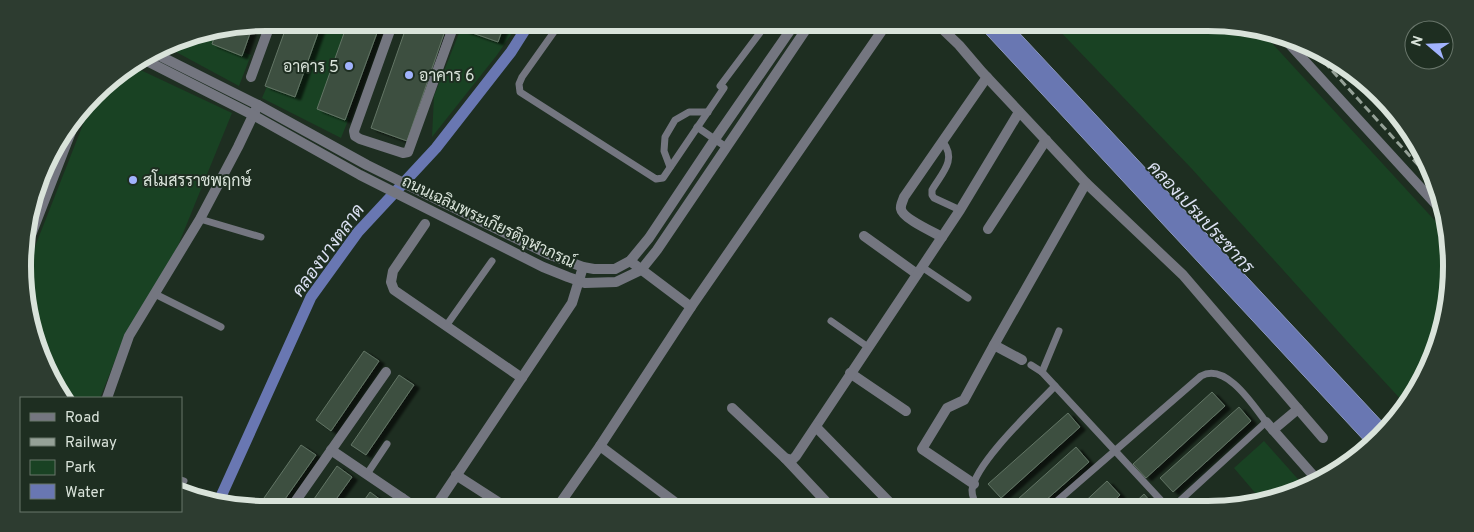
<svg xmlns="http://www.w3.org/2000/svg" width="1474" height="532" font-family="Overpass,Sarabun,sans-serif">
  <style>
    .green { fill: #194223 }
    .water { fill: #6977b2; stroke: #8b97be }
    .lines { fill: none; stroke-linecap: round; stroke-linejoin: round }
    .canal { stroke: #6977b2; stroke-width: 11 }
    .building { fill: #3e4f40; stroke: #627565; filter: url(#shadow) }
    .service { stroke: #747680; stroke-width: 7 }
    .minor { stroke: #747680; stroke-width: 10 }
    .tertiary { stroke: #747680; stroke-width: 10 }
    .rail { stroke: #95a197; stroke-width: 3; stroke-dasharray: 8 4; stroke-linecap: butt }
    .poi-dot { fill: #a1b3fd; stroke: #1e2e21; stroke-width: 2 }
    .labels { text-anchor: middle; stroke-width: 4; stroke-linejoin: round; paint-order: stroke }
    .poi-label { font-size: 16px; fill: #d9e3da; stroke: #1e2e21; text-anchor: start }
    .street-label { font-size: 16px; fill: #d9e3da; stroke: #1e2e21 }
    .water-label { font-size: 18px; font-style: italic; fill: #dce1f3; stroke: #1e2e21 }
    .rim { fill: none; stroke: #d9e3da; stroke-width: 6 }
  </style>
  <defs>
    <filter id="shadow"><feDropShadow dx="5.5" dy="3" stdDeviation="1" flood-color="#0009"/></filter>
  </defs>
  <rect width="100%" height="100%" fill="#1e2e21"/>
  <g class="green">
    <polygon points="1208,22 1259,29 1449,236 1443,329 1419,388 1405,404 1346,340 1192,169 1052,23"/>
    <polygon points="317,23 356,23 327,110 349,118 341,138 262,98 268,84"/>
    <polygon points="463,23 519,23 497,55 432,137 434,96"/>
    <polygon points="223,31 219,43 251,55 239,86 165,46 173,41"/>
    <polygon points="132,66 232,113 177,248 126,333 100,398 62,398 31,329 27,267 93,99 105,83"/>
    <polygon points="1264,441 1305,487 1303,488 1262,501 1234,468"/>
  </g>
  <polygon class="water" points="976,23 1010,23 1387,427 1370,447"/>
  <g class="lines">
    <polyline class="canal" points="218,503 311,297 358,232 436,148 511,52 530,22"/>
  </g>
  <g class="building">
    <polygon points="288,22 322,22 295,97 265,86"/>
    <polygon points="348,22 381,22 345,120 317,109"/>
    <polygon points="408,22 448,22 407,141 371,128"/>
    <polygon points="467,22 505,22 498,42 464,30"/>
    <polygon points="253,25 242,56 212,44 216,32"/>
    <polygon points="60,142 29,220 48,158"/>
    <polygon points="364,351 379,361 331,431 316,420"/>
    <polygon points="399,375 414,385 366,455 351,445"/>
    <polygon points="1212,392 1225,406 1146,478 1133,464"/>
    <polygon points="1239,407 1251,421 1173,492 1160,478"/>
    <polygon points="1068,413 1080,427 1001,498 988,484"/>
    <polygon points="301,445 316,455 278,509 257,508"/>
    <polygon points="1076,447 1089,462 1037,508 1008,508"/>
    <polygon points="337,466 352,477 329,509 307,509"/>
    <polygon points="1107,481 1120,495 1106,508 1078,508"/>
    <polygon points="370,492 385,503 381,509 358,509"/>
    <polygon points="1144,494 1156,508 1129,508"/>
  </g>
  <g class="lines">
    <g class="service">
      <polyline points="561,22 522,77 519,84 520,92 656,179 663,178 724,88 720,86 768,22"/>
      <polyline points="697,127 726,147"/>
      <path d="M943 142C957 160 942 173 932 190V195L934 198 960 210"/>
      <polyline points="670,167 664,151 665,137 675,120 689,112 708,112"/>
      <polyline points="200,219 261,237"/>
      <polyline points="26,252 78,118"/>
      <polyline points="922,267 968,298"/>
      <polyline points="28,284 29,280"/>
      <polyline points="155,294 221,327"/>
      <polyline points="831,321 868,347"/>
      <polyline points="446,326 492,261"/>
      <polyline points="1031,365 1042,372 1168,508"/>
      <polyline points="1042,372 1059,331"/>
      <polyline points="367,474 387,444"/>
      <polyline points="181,480 184,481"/>
      <path d="M979 508C975 503 972 496 972 490 975 463 1035 407 1055 386"/>
      <path d="M1049 508 1201 376C1226 362 1253 405 1266 422L1172 508"/>
    </g>
    <g class="minor">
      <polyline points="393,22 354,131 355,136 360,139 403,153 408,152 455,22"/>
      <polyline points="935,22 959,45 982,72 1086,183 1183,275 1298,409 1273,430"/>
      <polyline points="251,77 271,22"/>
      <polyline points="425,224 393,271 391,282 394,290 522,378"/>
      <polyline points="988,229 1046,140"/>
      <polyline points="864,236 917,274"/>
      <path d="M942 237C933 232 902 218 901 209 900 205 903 201 904 197L987 77"/>
      <polyline points="630,261 691,307"/>
      <polyline points="994,345 1022,360"/>
      <polyline points="850,373 906,411"/>
      <polyline points="107,398 129,336 200,219 238,147 258,105"/>
      <polyline points="732,408 785,458 792,460 796,456 960,210 1019,112"/>
      <polyline points="1298,409 1323,438"/>
      <polyline points="1266,422 1319,482"/>
      <polyline points="816,427 895,508"/>
      <polyline points="600,446 684,509"/>
      <polyline points="331,450 418,509"/>
      <polyline points="785,458 832,508"/>
      <polyline points="456,475 509,509"/>
      <polyline points="974,484 922,449 947,408 964,400 994,345 1086,183"/>
      <polyline points="290,509 386,372"/>
      <polyline points="395,509 402,498"/>
      <polyline points="434,509 572,303 583,267"/>
      <polyline points="556,509 600,446 691,307 888,22"/>
    </g>
    <g class="tertiary">
      <polyline points="1282,36 1442,211"/>
      <polyline points="154,53 258,105 367,165 548,254 583,267 594,269 615,269 630,261 649,238 715,139 796,22"/>
      <polyline points="143,59 253,115 360,175 543,267 568,277 585,283 616,282 641,270 657,250 811,22"/>
    </g>
    <g class="rail">
      <polyline points="1316,53 1430,178"/>
      <polyline points="1350,70 1417,143"/>
      <polyline points="1406,141 1425,161"/>
    </g>
  </g>
  <g class="poi-dot">
    <circle cx="349" cy="66" r="5"/>
    <circle cx="409" cy="75" r="5"/>
    <circle cx="133" cy="180" r="5"/>
  </g>
  <g class="labels">
    <g class="poi-label">
      <text x="339" y="72" text-anchor="end">อาคาร 5</text>
      <text x="419" y="81">อาคาร 6</text>
      <text x="143" y="186">สโมสรราชพฤกษ์</text>
    </g>
    <g class="street-label">
      <text transform="translate(489 221) rotate(26)" y="6">ถนนเฉลิมพระเกียรติจุฬาภรณ์</text>
    </g>
    <g class="water-label">
      <text transform="translate(1201 217) rotate(47)" y="6">คลองเปรมประชากร</text>
      <text transform="translate(328 250) rotate(-54)" y="6">คลองบางตลาด</text>
    </g>
  </g>
  <path d="M0 0H1474V532H0ZM266 31H1208A235 235 0 0 1 1443 266V266A235 235 0 0 1 1208 501H266A235 235 0 0 1 31 266V266A235 235 0 0 1 266 31Z" fill="#2d3c30" fill-rule="evenodd"/>
  <path class="rim" d="M266 31H1208A235 235 0 0 1 1443 266V266A235 235 0 0 1 1208 501H266A235 235 0 0 1 31 266V266A235 235 0 0 1 266 31Z"/>
  <rect x="20" y="397" width="162" height="115" fill="#1e2e21" stroke="#69766b"/>
  <rect x="30" y="413" width="25" height="8" fill="#747680" stroke="#69766b"/>
  <text x="65" y="422" font-size="15" fill="#d9e3da">Road</text>
  <rect x="30" y="438" width="25" height="8" fill="#95a197" stroke="#69766b"/>
  <text x="65" y="447" font-size="15" fill="#d9e3da">Railway</text>
  <rect x="30" y="460" width="25" height="15" fill="#194223" stroke="#69766b"/>
  <text x="65" y="472" font-size="15" fill="#d9e3da">Park</text>
  <rect x="30" y="484" width="25" height="15" fill="#6977b2" stroke="#69766b"/>
  <text x="65" y="497" font-size="15" fill="#d9e3da">Water</text>
  <g transform="translate(1429 45) rotate(289)"><circle r="24" fill="#1e2e21" stroke="#69766b"/>
  <path d="M0-4L9 19L0 12L-9 19Z" fill="#a1b3fd"/>
  <text y="-8" font-size="14" font-weight="bold" text-anchor="middle" fill="#d9e3da">N</text>
  </g>
</svg>
